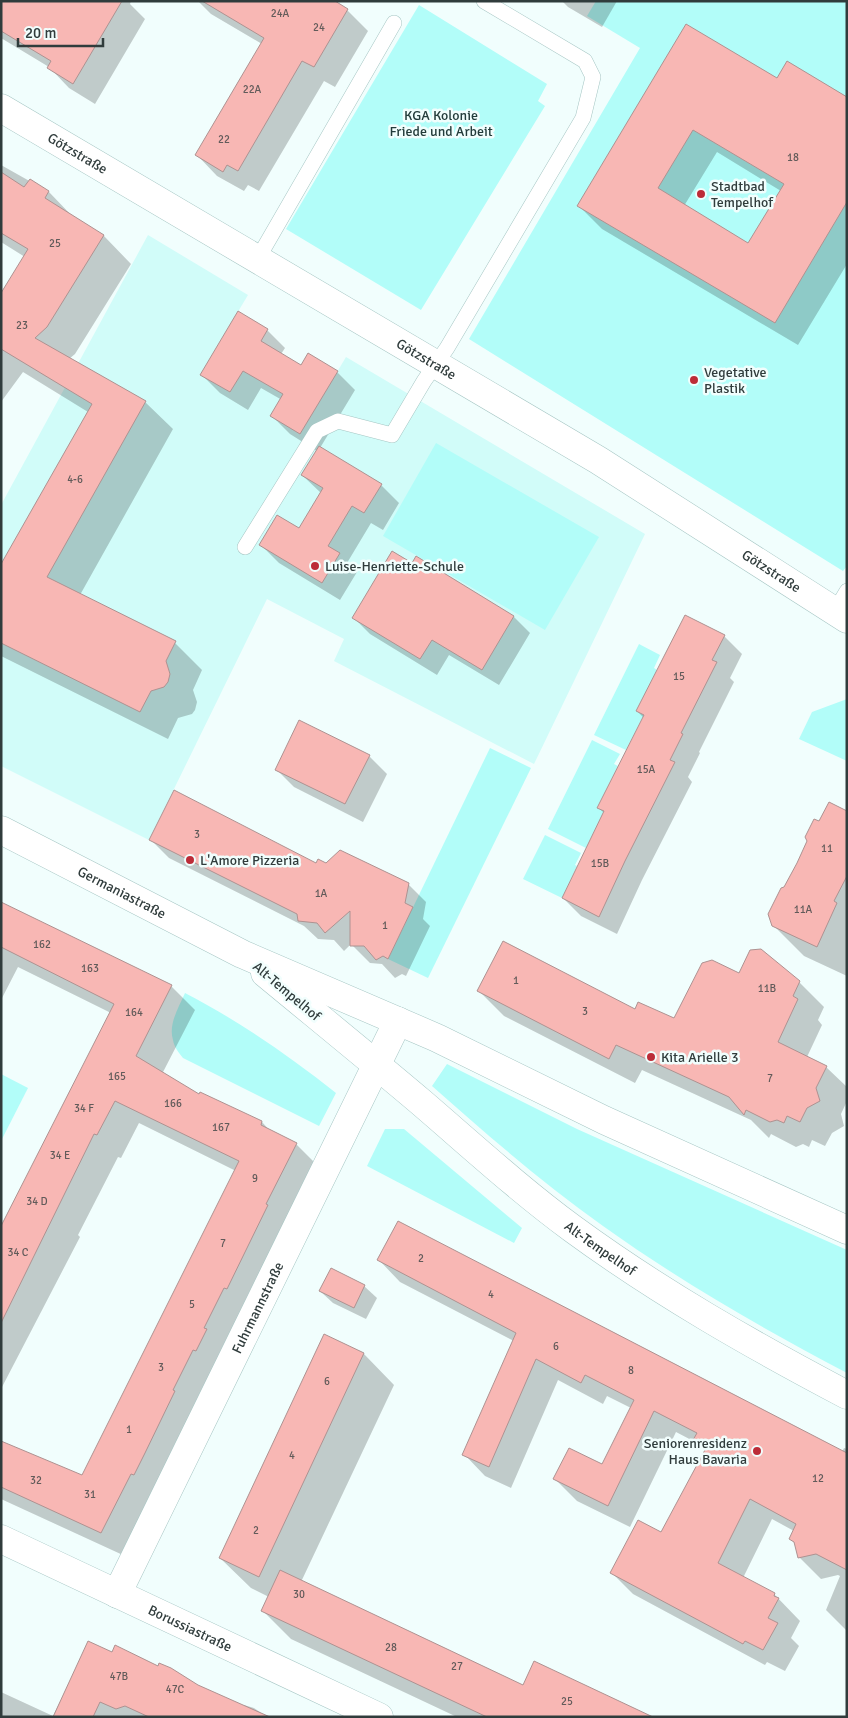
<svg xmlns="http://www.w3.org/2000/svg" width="848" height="1718" font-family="Signika,sans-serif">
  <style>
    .built { fill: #d1fcf9 }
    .green { fill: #b2fdf9 }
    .shadow { fill: #0003; fill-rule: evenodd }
    .building { fill: #f8b7b4; stroke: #ae9291; fill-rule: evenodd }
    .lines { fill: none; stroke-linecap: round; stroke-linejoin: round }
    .service-casing { stroke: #a6c6c4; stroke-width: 16 }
    .minor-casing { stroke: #a6c6c4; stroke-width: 29 }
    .tertiary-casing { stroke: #a6c6c4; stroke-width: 29 }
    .service { stroke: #fff; stroke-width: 15 }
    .minor { stroke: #fff; stroke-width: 28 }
    .tertiary { stroke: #fff; stroke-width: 28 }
    .poi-dot { fill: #bc2c38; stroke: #f1fefd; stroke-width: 2 }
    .labels { text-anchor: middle; stroke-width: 5; stroke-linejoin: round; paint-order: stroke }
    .number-label { font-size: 11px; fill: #625b5a }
    .park-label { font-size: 14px; fill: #233c3b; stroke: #f1fefd }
    .street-label { font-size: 14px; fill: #303c3c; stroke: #f1fefd }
    .poi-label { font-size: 14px; fill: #303c3c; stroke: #f1fefd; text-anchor: start }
  </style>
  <rect width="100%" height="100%" fill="#f1fefd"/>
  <polygon class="built" points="148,235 248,295 200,375 230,392 243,371 283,394 270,416 300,434 346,357 645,534 534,764 334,661 344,639 267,599 149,840 1,766 1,505"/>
  <g class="green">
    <polygon points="596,1 847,1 847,566 843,571 469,339 640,48 587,16"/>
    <polygon points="419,5 547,84 538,101 545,106 421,310 286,229"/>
    <polygon points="436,443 599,537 545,630 383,536"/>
    <polygon points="639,644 660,655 654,668 657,670 636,711 644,715 626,750 594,735"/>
    <polygon points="847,699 847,761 799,739 812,712"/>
    <polygon points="592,740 620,754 614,764 618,766 597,808 604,811 586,848 548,829"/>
    <polygon points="490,748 531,768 428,978 388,959"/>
    <polygon points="545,835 581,853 575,865 577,866 562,898 523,879"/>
    <path d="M185 993C239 1021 288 1055 336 1093L319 1126 183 1058C179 1053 174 1047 173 1040 168 1024 179 1007 185 993Z"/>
    <path d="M447 1064 577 1129 847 1250V1373C763 1329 680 1281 603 1226 543 1183 487 1135 432 1086Z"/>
    <polygon points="1,1074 28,1088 1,1141"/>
    <polygon points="385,1129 404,1129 522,1228 514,1243 367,1166"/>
  </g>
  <g class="shadow">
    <polygon points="1,1 131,1 130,4 145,19 95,104 69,88 49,67 1,38"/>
    <polygon points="198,1 333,1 347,10 368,31 335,87 324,81 259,191 248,185 244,191 217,176 197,155 262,44 211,14"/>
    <polygon points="562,1 617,1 602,27 568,7"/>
    <path d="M686 26 778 80 847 98V264L798 345 602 229 579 206ZM717 152 781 191 749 244 684 206Z"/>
    <polygon points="1,165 49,192 73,217 104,236 131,264 75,354 69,359 145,402 173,429 80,595 175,643 202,670 193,690 197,702 195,710 192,714 178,718 168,739 1,656 1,565 88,412 23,372 1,402 1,295 25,257 1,242"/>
    <polygon points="267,330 285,348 281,354 301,366 337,372 355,390 320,448 381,485 399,503 383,530 371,523 347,563 357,572 340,600 279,563 261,545 299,530 321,493 302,475 317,451 290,434 272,416 282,400 261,388 248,410 220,393 202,375"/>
    <polygon points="417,558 514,617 530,633 499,685 449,655 437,675 370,634 354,618 413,565"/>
    <polygon points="724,636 742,654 730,678 734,682 699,752 700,753 688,777 692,782 642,880 617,934 581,916 563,898 605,814 599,808 644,718 637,711"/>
    <polygon points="369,756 387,774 363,822 294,787 276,769"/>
    <polygon points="847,812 847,976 804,956 773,925 785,889"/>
    <polygon points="151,840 316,864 408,884 426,902 423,919 430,926 406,976 402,974 395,978 382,964 370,963 351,944 344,951 334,940 318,939 304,926 169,858"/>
    <polygon points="1,903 171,986 195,1010 162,1074 199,1096 200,1094 262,1122 271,1132 296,1144 320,1168 125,1556 1,1499 1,1442 82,1477 236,1171 139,1123 121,1158 118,1157 78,1235 80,1237 1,1389 1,1229 111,1013 18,967 1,1000"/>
    <polygon points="740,975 799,982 824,1007 818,1020 822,1025 807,1057 826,1067 847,1087 847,1101 841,1114 844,1126 832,1133 825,1146 812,1140 809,1147 803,1144 796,1147 771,1134 769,1138 751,1120 642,1070 635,1083 504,1016 479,991 636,1011 674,1020"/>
    <polygon points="379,1260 842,1452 844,1448 847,1449 847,1631 826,1610 840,1576 838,1575 821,1579 799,1557 796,1544 790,1538 794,1531 772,1519 743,1578 774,1594 800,1621 791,1638 799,1646 785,1671 767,1662 765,1665 633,1594 611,1572 661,1534 705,1451 697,1443 676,1432 630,1527 577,1501 555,1479 603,1466 631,1408 607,1396 603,1404 558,1380 511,1488 485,1476 464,1454 514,1341 400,1282"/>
    <polygon points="364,1286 377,1298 366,1319 333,1303 320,1291"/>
    <polygon points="324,1336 364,1354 394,1385 301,1582 523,1687 649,1717 457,1717 291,1639 262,1610 269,1597 251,1588 220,1558"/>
    <polygon points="89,1642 112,1654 198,1686 244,1706 244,1705 254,1708 267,1717 1,1717 1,1692 53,1716"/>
  </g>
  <g class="building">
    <polygon points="1,1 122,1 73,84 47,68 51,61 1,31"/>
    <polygon points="202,1 335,1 348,9 314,67 302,61 238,171 227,165 223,172 195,155 264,38"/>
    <path d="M686 24 777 78 787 61 847 97V202L775 323 577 206ZM693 130 784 184 748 243 658 188Z"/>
    <polygon points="1,172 24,187 30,179 49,191 45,198 104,235 47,327 35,338 146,401 47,577 176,641 166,661 170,674 168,682 164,687 151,691 140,712 1,643 1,564 92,404 1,349 1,293 28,249 1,233"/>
    <polygon points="238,311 268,329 261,341 301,365 308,353 338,371 300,434 270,416 283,394 243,371 230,392 200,375"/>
    <polygon points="319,446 382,484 364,513 352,506 328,546 340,553 322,583 259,545 277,515 299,528 323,488 301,475"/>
    <polygon points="392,551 412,563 416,556 514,616 482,670 432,640 420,659 352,618"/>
    <polygon points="685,615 725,635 712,660 717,662 681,733 683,734 670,760 675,762 625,861 599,917 562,898 604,811 597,808 644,715 636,711"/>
    <polygon points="299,720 370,755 345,804 275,770"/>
    <polygon points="174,790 316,863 318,859 326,863 340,850 409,883 405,903 413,907 388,959 383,956 376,960 364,946 350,946 350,911 325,933 317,923 298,921 297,914 149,840"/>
    <polygon points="829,802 847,811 847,876 834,901 837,903 817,947 772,926 768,914 781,888 784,887 797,863 807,841 805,837 814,819 819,821"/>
    <polygon points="1,902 172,985 136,1056 199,1094 200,1092 262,1121 261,1125 297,1143 266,1204 268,1205 227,1289 224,1288 204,1328 207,1329 196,1351 193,1350 173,1390 175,1391 145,1453 134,1475 131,1474 101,1533 1,1487 1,1441 82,1475 239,1161 115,1101 97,1135 94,1134 1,1323 1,1226 114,1004 1,947"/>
    <polygon points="503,941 635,1009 638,1002 674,1018 702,963 712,960 739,973 750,950 761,949 800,981 793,996 798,999 778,1042 827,1066 816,1088 820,1101 807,1108 800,1122 787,1116 784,1123 777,1120 770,1122 746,1110 744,1115 729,1097 616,1045 609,1059 477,991"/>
    <polygon points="398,1221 847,1453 847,1570 816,1554 798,1558 794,1542 789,1539 796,1524 750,1499 718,1563 775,1593 774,1596 779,1598 768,1618 778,1623 763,1650 745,1641 743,1644 610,1573 638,1520 661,1532 706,1448 693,1440 697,1433 654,1411 608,1506 553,1479 569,1448 602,1464 634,1400 585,1375 581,1383 536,1359 489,1467 462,1455 516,1333 377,1260"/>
    <polygon points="331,1268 365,1285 354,1308 319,1291"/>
    <polygon points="324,1334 364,1353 259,1577 219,1558"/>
    <polygon points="280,1570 523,1685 534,1661 653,1717 487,1717 261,1611"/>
    <polygon points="88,1641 112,1652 115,1645 158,1666 159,1663 171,1668 198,1685 270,1717 149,1717 125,1706 116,1709 100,1702 93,1717 53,1717"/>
  </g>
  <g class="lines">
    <defs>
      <g id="service">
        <polyline points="257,260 394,23"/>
        <polyline points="245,547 317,431 338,421 392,435 424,381 447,348 583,118 593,77 585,61 484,1"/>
        <polyline points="835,611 847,591"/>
      </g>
      <g id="minor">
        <path id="s1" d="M1 108 598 460 847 619"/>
        <path id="s2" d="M1 1539 379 1717"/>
        <path id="s3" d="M117 1594 398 1021"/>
      </g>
      <g id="tertiary">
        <path id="s4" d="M1 830 242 954 437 1038 604 1120 847 1230"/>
        <path id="s5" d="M265 973C317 1016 370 1059 422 1103 472 1146 520 1190 573 1229 659 1292 752 1345 847 1395"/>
      </g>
    </defs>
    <use href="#service" class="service-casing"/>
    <use href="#minor" class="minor-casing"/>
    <use href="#tertiary" class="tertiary-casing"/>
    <use href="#service" class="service"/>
    <use href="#minor" class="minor"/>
    <use href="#tertiary" class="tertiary"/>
  </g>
  <g class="poi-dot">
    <circle cx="701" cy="194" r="5"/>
    <circle cx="694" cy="380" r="5"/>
    <circle cx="315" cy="566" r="5"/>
    <circle cx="190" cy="860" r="5"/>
    <circle cx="651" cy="1057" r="5"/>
    <circle cx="757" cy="1451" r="5"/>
  </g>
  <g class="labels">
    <g class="number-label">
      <text x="280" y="17">24A</text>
      <text x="319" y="31">24</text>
      <text x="252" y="93">22A</text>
      <text x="224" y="143">22</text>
      <text x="793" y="161">18</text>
      <text x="55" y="247">25</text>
      <text x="22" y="329">23</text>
      <text x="75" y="483">4-6</text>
      <text x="679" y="680">15</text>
      <text x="646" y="773">15A</text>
      <text x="197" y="838">3</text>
      <text x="827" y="852">11</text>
      <text x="600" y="867">15B</text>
      <text x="321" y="897">1A</text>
      <text x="803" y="913">11A</text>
      <text x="385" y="929">1</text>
      <text x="42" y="948">162</text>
      <text x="90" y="972">163</text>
      <text x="516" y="984">1</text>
      <text x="767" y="992">11B</text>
      <text x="585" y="1015">3</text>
      <text x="134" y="1016">164</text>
      <text x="117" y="1080">165</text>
      <text x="770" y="1082">7</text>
      <text x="173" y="1107">166</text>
      <text x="84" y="1112">34 F</text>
      <text x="221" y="1131">167</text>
      <text x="60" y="1159">34 E</text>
      <text x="255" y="1182">9</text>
      <text x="37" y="1205">34 D</text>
      <text x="223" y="1247">7</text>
      <text x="18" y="1256">34 C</text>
      <text x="421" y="1262">2</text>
      <text x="491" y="1298">4</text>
      <text x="192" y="1308">5</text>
      <text x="556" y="1350">6</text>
      <text x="161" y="1371">3</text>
      <text x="631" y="1374">8</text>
      <text x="327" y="1385">6</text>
      <text x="129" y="1433">1</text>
      <text x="292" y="1459">4</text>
      <text x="818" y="1482">12</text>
      <text x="36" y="1484">32</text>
      <text x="90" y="1498">31</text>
      <text x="256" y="1534">2</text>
      <text x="299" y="1598">30</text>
      <text x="391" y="1651">28</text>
      <text x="457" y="1670">27</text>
      <text x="119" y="1680">47B</text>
      <text x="175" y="1693">47C</text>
      <text x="567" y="1705">25</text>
    </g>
    <g class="park-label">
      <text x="441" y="120">KGA Kolonie<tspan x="441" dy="16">Friede und Arbeit</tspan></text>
    </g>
    <g class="street-label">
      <text dy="5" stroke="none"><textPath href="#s1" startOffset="89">Götzstraße</textPath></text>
      <text dy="5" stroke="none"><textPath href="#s1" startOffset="494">Götzstraße</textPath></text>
      <text dy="5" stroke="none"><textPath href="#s1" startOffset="899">Götzstraße</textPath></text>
      <text dy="5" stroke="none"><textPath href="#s4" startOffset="136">Germaniastraße</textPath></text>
      <text transform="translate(287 991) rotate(40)" y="5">Alt-Tempelhof</text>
      <text dy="5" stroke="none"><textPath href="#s5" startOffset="434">Alt-Tempelhof</textPath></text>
      <text dy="5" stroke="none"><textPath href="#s3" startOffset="319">Fuhrmannstraße</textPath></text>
      <text dy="5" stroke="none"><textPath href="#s2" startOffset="209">Borussiastraße</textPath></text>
    </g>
    <g class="poi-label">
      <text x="711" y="191">Stadtbad<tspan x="711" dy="16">Tempelhof</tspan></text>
      <text x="704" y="377">Vegetative<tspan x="704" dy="16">Plastik</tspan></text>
      <text x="325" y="571">Luise-Henriette-Schule</text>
      <text x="200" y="865">L'Amore Pizzeria</text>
      <text x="661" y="1062">Kita Arielle 3</text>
      <text x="747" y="1448" text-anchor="end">Seniorenresidenz<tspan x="747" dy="16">Haus Bavaria</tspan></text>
    </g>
  </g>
  <rect width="848" height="1718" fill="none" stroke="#303c3c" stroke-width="5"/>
  <path d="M18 38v8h85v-8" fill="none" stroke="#303c3c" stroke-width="2.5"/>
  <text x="25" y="38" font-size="15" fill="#303c3c" stroke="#f1fefd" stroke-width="4" paint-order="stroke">20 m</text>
</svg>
